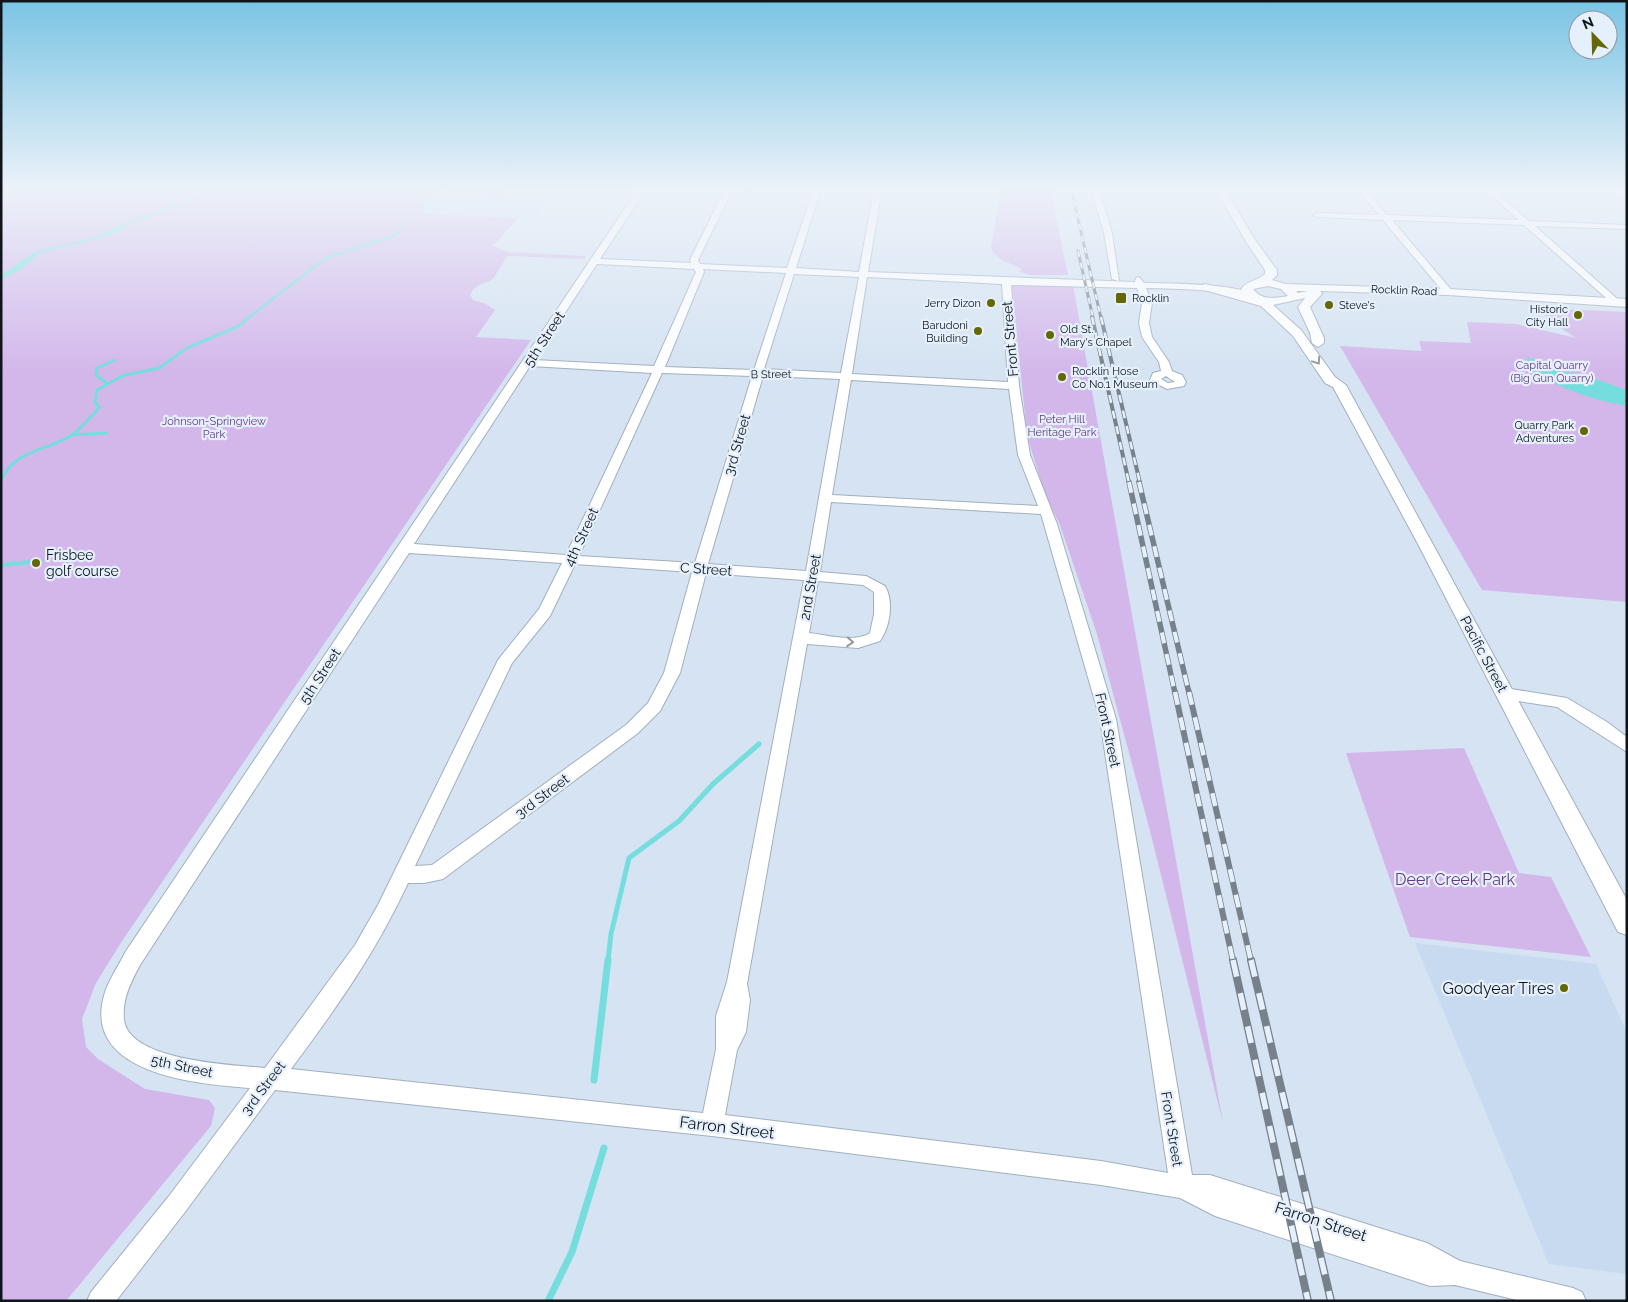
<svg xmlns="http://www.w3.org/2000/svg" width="1628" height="1302" font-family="Raleway,sans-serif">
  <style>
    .built { fill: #c8daf0 }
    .green { fill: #d3b7eb }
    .water { fill: #76ddde }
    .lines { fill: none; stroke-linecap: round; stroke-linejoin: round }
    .stream-far4 { stroke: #76ddde; stroke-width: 2.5 }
    .stream-far3 { stroke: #76ddde; stroke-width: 3 }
    .stream-far2 { stroke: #76ddde; stroke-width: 4 }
    .stream-far1 { stroke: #76ddde; stroke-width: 5 }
    .stream { stroke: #76ddde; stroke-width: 7 }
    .minor-casing { stroke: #a2afbe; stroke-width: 2 }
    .major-casing { stroke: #a2afbe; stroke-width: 2 }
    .minor { fill: #fff; fill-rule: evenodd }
    .major { fill: #fff; fill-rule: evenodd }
    .rail-far4-casing { stroke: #77818b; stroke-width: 3 }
    .rail-far3-casing { stroke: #77818b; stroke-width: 4 }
    .rail-far2-casing { stroke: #77818b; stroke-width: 5.5 }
    .rail-far1-casing { stroke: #77818b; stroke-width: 6 }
    .rail-casing { stroke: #77818b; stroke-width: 8 }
    .rail-far4 { stroke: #e5f0fc; stroke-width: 2; stroke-dasharray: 6; stroke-linecap: butt }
    .rail-far3 { stroke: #e5f0fc; stroke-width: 2.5; stroke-dasharray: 8; stroke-linecap: butt }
    .rail-far2 { stroke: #e5f0fc; stroke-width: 4; stroke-dasharray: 11; stroke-linecap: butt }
    .rail-far1 { stroke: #e5f0fc; stroke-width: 4.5; stroke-dasharray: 13; stroke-linecap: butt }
    .rail { stroke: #e5f0fc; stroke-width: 5.5; stroke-dasharray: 17; stroke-linecap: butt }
    .oneway { stroke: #939698 }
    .poi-dot { fill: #656703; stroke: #e5f0fc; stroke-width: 2 }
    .labels { text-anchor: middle; stroke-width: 4.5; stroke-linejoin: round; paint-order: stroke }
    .far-street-label { font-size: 11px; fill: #10151a; stroke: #e5f0fc }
    .far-poi-label { font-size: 11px; fill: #10151a; stroke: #e5f0fc; text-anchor: start }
    .far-park-label { font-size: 11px; fill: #653883; stroke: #e5f0fc }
    .street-label { font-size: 14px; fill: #10151a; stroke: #e5f0fc }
    .poi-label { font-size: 14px; fill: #10151a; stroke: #e5f0fc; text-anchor: start }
    .near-park-label { font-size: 16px; fill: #653883; stroke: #e5f0fc }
    .near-poi-label { font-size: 16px; fill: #10151a; stroke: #e5f0fc; text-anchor: end }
    .near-street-label { font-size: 16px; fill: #10151a; stroke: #e5f0fc }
  </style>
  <rect width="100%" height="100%" fill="#d5e3f2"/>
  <g class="built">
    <polygon points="241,189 632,189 624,200 553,197 534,218 426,214"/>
    <polygon points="1415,943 1596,964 1627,1033 1627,1274 1549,1264"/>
  </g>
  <g class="green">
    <path d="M1 189H451L441 191 423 206 426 214 518 218 493 246 507 252 586 256 584 259 507 256 493 279C483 285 476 283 470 295L473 300 486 304 495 310 476 337 531 340 122 941 96 983 82 1019 86 1047 98 1059 145 1089 209 1100 215 1108 211 1126 66 1301H1Z"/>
    <polygon points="454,189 475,191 480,189 496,189 510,193 515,192 502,200 495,201 449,192"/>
    <polygon points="1001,189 1050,189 1068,275 1030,275 1019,271 1022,269 1002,260 993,253 991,247"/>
    <polygon points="1073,285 1223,1123 1149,827 1097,634 1060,525 1045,495 1027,435 1012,286"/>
    <polygon points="1538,308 1627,312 1627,602 1482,590 1340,346 1422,351 1419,341 1471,343 1467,322 1516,324 1576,338 1554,324"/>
    <polygon points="1464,748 1519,873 1551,877 1591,957 1410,937 1346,753"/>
  </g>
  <g class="water">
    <polygon points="214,189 227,189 129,224 116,233 104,237 38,254 21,270 1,280 1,275 34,252 95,237 119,225 202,196"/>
    <path d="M1527 357 1545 362 1553 370 1585 375 1626 390 1627 406C1592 400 1557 387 1527 369Z"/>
  </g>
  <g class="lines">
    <polyline class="stream-far4" points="248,318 326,258 395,235 403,228 404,222"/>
    <g class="stream-far3">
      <polyline points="187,348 239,326 249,317"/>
      <polyline points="108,384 96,375 97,368 115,360"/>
      <polyline points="72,435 107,433"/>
      <path d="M1 480C15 449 48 451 72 435 82 428 91 416 100 407L95 403 97 390 122 376 159 368 184 350"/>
    </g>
    <polyline class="stream-far2" points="1,565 41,561"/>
    <polyline class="stream-far1" points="608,961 611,934 629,858 679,821 713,784 759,744"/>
    <g class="stream">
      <polyline points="594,1080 608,960"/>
      <polyline points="548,1301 572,1252 604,1148"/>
    </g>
    <defs>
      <g id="minor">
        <path d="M638 189H646L600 259 691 263 690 260 725 189H733L698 260 700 264 787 268 812 194 745 191 741 189H821L796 268 859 272 874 189H882L868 272 1135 282 1136 278 1139 277 1144 283C1181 284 1218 283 1254 293L1256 295 1251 298C1216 289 1182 289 1146 288L1152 303 1149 323 1152 337 1169 362 1172 371 1182 375 1186 382 1184 386 1167 389 1150 380 1153 373 1161 371 1159 362 1142 337 1139 323 1142 303 1137 288 1011 285 1019 386 1030 455 1057 524 1116 719 1192 1175H1210L1427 1243 1460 1261 1573 1288 1582 1292 1586 1301H1521L1455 1285 1430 1286 1215 1216 1180 1198 1101 1185 712 1136 275 1090 185 1212 116 1301H87L91 1292 169 1196 250 1088C196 1084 79 1074 105 992 110 978 119 965 126 951ZM597 264 694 269 696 272 654 366 534 360ZM703 269 786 273 754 370 665 367 704 272ZM794 274 859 277 841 373 764 369ZM867 277 1002 284 1008 382 852 374ZM530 366 652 373 566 555 414 544ZM662 373 752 376 695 563 579 556ZM763 376 840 379 806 571 708 564ZM1166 376 1175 382 1168 383 1161 379ZM851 380 1009 389 1018 455 1038 506 832 495ZM831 502 1041 514 1100 719 1168 1173 1101 1161 725 1115 737 1050 746 1032 750 1000 747 984 807 644 858 648 880 641C890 627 894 601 885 586L866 576 820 572ZM409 553 562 563 539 609 498 660 378 905 355 945 265 1068C233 1065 127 1061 124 1019 122 999 131 982 140 965ZM575 564 692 572 664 673 648 703 626 725 432 865 415 866 512 663 550 616ZM706 573 804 580 727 982 716 1016V1049L703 1113 291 1069C337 1007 375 954 408 883H424L443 879 638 733 660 711 680 673ZM818 581 863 585 874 592V614L870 633C855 643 826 635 809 633Z"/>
        <polygon points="1091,189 1099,189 1112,233 1119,281 1112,279 1104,233"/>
        <polygon points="1357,189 1365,189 1387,215 1519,220 1484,189 1492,189 1529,221 1627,225 1627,229 1535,226 1622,303 1614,305 1524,225 1392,220 1453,292 1445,294 1383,220 1317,217 1313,215 1317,213 1379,215"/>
        <polygon points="1610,189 1619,189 1627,194 1627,200"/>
        <polygon points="1505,688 1567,698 1607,722 1627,737 1627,752 1557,707 1499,698 1497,694 1499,690"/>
      </g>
      <path id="major" d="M1215 189H1225L1255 240 1277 270V275L1272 280 1286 284 1448 289 1627 299V307L1448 295 1320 291 1322 294 1310 307 1324 338V343L1318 347 1312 343 1310 333 1298 307 1305 298 1273 305 1301 330 1335 377 1346 385 1627 900V935L1618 932 1418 544 1333 387 1325 383 1293 336 1261 306 1201 289 1199 287 1205 284 1246 295 1241 289C1248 280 1257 281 1265 274V270L1245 240ZM1268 286 1281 289 1288 296C1275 298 1262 301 1253 289ZM1296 291H1308L1298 293Z"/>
    </defs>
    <use href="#minor" class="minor-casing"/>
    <use href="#major" class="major-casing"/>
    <use href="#minor" class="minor"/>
    <use href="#major" class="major"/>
    <defs>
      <g id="rail-far4">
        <polyline points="1071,189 1101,318"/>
        <polyline points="1078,251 1093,318"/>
      </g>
      <g id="rail-far3">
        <polyline points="1092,317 1129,483"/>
        <polyline points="1101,317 1140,483"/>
      </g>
      <g id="rail-far2">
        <polyline points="1129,482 1175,693"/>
        <polyline points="1139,482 1189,693"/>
      </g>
      <g id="rail-far1">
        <polyline points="1175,692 1233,961"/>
        <polyline points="1189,692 1251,961"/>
      </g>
      <g id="rail">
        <polyline points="1233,960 1308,1301"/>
        <polyline points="1251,960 1331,1301"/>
      </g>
    </defs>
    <use href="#rail-far4" class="rail-far4-casing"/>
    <use href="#rail-far3" class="rail-far3-casing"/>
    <use href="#rail-far2" class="rail-far2-casing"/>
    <use href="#rail-far1" class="rail-far1-casing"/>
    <use href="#rail" class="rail-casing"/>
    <use href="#rail-far4" class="rail-far4"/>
    <use href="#rail-far3" class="rail-far3"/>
    <use href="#rail-far2" class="rail-far2"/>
    <use href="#rail-far1" class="rail-far1"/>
    <use href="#rail" class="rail"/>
  </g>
  <defs><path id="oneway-chevron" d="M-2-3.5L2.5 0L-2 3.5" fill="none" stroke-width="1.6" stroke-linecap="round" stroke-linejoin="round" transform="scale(1.25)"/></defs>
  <g class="oneway">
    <use href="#oneway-chevron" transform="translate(1317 361) rotate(56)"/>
    <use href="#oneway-chevron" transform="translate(850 642) rotate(4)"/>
  </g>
  <linearGradient id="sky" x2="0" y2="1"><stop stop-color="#7ac4e4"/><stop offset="0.51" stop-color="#ecf2f9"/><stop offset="1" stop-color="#ecf2f9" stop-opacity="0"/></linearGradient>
  <rect width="1628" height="371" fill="url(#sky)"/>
  <g class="poi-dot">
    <rect x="1115" y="292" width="12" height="12" rx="2.5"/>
    <circle cx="991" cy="303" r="5"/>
    <circle cx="1329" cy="305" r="5"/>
    <circle cx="1578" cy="315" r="5"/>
    <circle cx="978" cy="331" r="5"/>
    <circle cx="1050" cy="335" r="5"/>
    <circle cx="1062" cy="377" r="5"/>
    <circle cx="1584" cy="431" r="5"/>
    <circle cx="36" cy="563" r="5"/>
    <circle cx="1564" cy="988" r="5"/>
  </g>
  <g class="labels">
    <g class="far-street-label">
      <text transform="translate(1404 290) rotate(2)" y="4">Rocklin Road</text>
      <text transform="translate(771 374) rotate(-1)" y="4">B Street</text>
    </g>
    <g class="far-poi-label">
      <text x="1132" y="302">Rocklin</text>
      <text x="981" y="307" text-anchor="end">Jerry Dizon</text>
      <text x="1339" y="309">Steve's</text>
      <text x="1568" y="313" text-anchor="end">Historic<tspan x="1568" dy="13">City Hall</tspan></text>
      <text x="968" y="329" text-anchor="end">Barudoni<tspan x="968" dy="13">Building</tspan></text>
      <text x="1060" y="333">Old St.<tspan x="1060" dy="13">Mary's Chapel</tspan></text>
      <text x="1072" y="375">Rocklin Hose<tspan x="1072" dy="13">Co No.1 Museum</tspan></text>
      <text x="1574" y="429" text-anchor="end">Quarry Park<tspan x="1574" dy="13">Adventures</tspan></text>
    </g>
    <g class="far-park-label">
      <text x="1552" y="369">Capital Quarry<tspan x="1552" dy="13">(Big Gun Quarry)</tspan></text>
      <text x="1062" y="423">Peter Hill<tspan x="1062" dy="13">Heritage Park</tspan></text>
      <text x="214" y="425">Johnson-Springview<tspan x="214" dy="13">Park</tspan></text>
    </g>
    <g class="street-label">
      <text transform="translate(544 339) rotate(-57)" y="5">5th Street</text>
      <text transform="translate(1010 339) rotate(-95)" y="5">Front Street</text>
      <text transform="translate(737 445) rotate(-74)" y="5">3rd Street</text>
      <text transform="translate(581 537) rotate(-65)" y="5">4th Street</text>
      <text transform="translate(706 569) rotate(4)" y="5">C Street</text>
      <text transform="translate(810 587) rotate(-80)" y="5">2nd Street</text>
      <text transform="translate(1484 654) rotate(62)" y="5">Pacific Street</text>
      <text transform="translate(320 676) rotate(-57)" y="5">5th Street</text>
      <text transform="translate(1108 730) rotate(78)" y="5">Front Street</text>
      <text transform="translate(542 796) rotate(-37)" y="5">3rd Street</text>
      <text transform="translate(182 1066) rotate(12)" y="5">5th Street</text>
      <text transform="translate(263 1088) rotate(-53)" y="5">3rd Street</text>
      <text transform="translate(1172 1129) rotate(81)" y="5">Front Street</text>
    </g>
    <g class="poi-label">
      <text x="46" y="560">Frisbee<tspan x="46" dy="16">golf course</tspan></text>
    </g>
    <g class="near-park-label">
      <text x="1455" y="885">Deer Creek Park</text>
    </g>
    <g class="near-poi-label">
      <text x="1554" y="994">Goodyear Tires</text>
    </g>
    <g class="near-street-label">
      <text transform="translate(727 1127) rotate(7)" y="6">Farron Street</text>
      <text transform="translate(1321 1221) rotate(18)" y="6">Farron Street</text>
    </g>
  </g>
  <rect width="1628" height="1302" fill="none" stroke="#10151a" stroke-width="5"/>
  <g transform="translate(1593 35) rotate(337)"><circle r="24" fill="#e5f0fc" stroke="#9098a2"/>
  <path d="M0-4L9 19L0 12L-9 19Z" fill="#656703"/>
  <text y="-8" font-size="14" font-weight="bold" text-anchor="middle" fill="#10151a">N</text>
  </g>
</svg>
